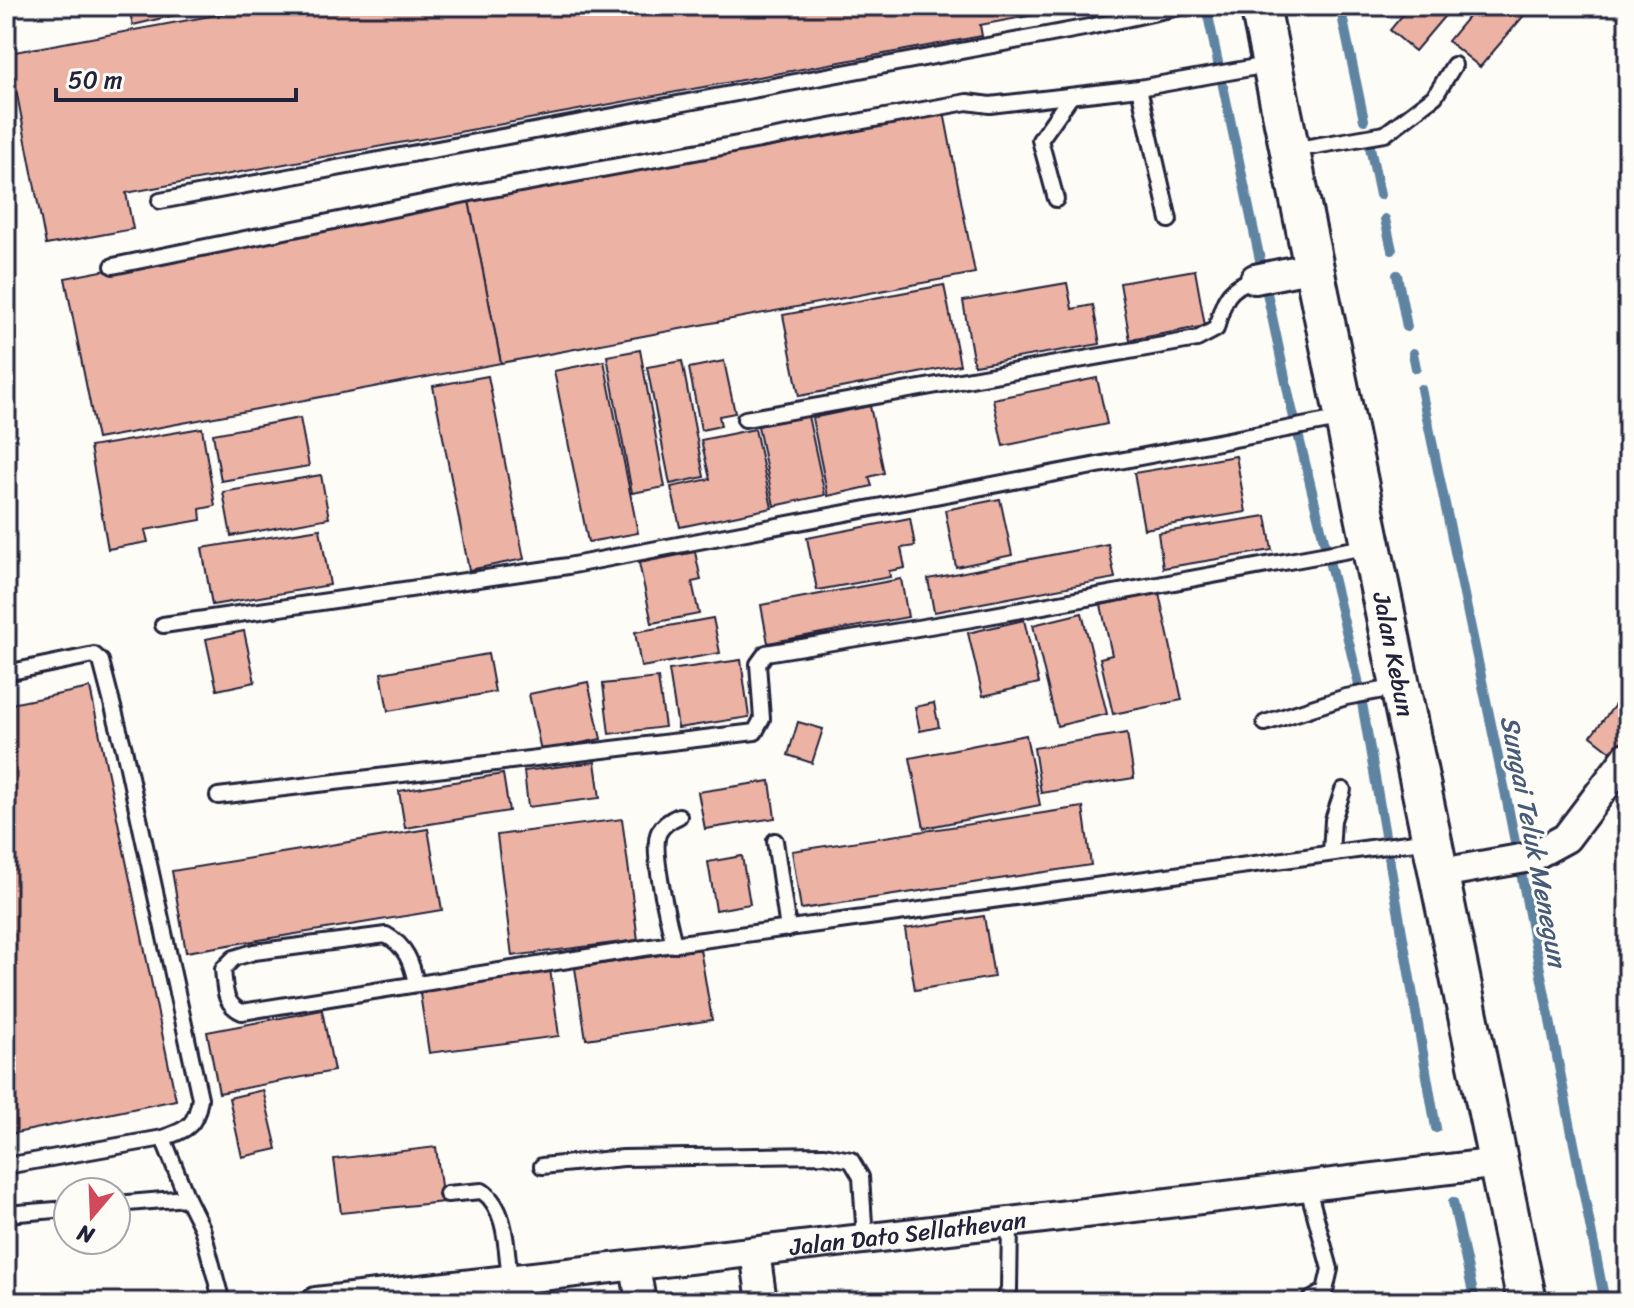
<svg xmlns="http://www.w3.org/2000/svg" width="1634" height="1308" font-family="Sriracha,sans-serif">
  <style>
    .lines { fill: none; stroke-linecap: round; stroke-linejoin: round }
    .stream { stroke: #5e84a2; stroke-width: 10 }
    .building { fill: #ecb3a5; stroke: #22223b; stroke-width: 2 }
    .service-casing { stroke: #22223b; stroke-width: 20 }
    .minor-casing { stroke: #22223b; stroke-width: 34 }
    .secondary-casing { stroke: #22223b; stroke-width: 44 }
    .service { stroke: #fdfcf7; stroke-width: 14 }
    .minor { stroke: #fdfcf7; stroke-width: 28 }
    .secondary { stroke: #fdfcf7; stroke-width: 38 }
    .labels { text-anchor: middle; stroke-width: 6; stroke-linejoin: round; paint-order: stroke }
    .street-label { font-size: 24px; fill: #22223b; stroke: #fdfcf7 }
    .water-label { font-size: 26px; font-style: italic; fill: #455b77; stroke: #fdfcf7 }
  </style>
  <rect width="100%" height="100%" fill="#fdfcf7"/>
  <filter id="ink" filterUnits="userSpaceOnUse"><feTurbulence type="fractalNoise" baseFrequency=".0125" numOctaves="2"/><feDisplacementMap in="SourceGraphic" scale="16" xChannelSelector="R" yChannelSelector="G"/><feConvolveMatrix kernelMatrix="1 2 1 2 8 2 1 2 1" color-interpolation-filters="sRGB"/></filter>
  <g filter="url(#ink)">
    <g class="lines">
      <g class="stream">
        <polyline points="1206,6 1290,401 1358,680 1436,1128"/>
        <polyline points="1340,6 1364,120"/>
        <polyline points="1370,147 1380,195"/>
        <polyline points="1385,219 1392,250"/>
        <polyline points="1397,275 1407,327"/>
        <polyline points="1413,353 1416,368"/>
        <polyline points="1421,389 1505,791 1605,1302"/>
        <polyline points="1453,1202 1475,1302"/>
      </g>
    </g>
    <g class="building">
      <polygon points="128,6 173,6 175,15 133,25"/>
      <polygon points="189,6 220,6 191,14"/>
      <polygon points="265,6 1082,6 980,25 982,36 126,193 133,229 46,245 9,53"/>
      <polygon points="1410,6 1453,6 1415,51 1390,30"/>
      <polygon points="1477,6 1532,6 1480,67 1448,41"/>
      <polygon points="944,112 975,273 501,363 469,201"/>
      <polygon points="469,201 501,363 97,439 65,278"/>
      <polygon points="1195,270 1205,326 1130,340 1120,283"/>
      <polygon points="1067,283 1072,309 1093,305 1100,344 974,365 963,301"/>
      <polygon points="944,285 960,365 799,396 783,315"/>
      <polygon points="640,350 665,487 632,493 607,356"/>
      <polygon points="604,361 638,533 588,542 554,371"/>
      <polygon points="682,361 704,477 670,484 647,367"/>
      <polygon points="724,361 735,413 719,416 721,426 701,430 689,368"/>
      <polygon points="488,376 524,559 469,570 433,386"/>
      <polygon points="1097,378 1107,424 1003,446 993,399"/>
      <polygon points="870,406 884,473 869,477 872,486 828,496 812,418"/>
      <polygon points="808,416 825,495 774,506 758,426"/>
      <polygon points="300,418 309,466 221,481 213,434"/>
      <polygon points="202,428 215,506 200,509 201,520 145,530 148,542 108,549 90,447"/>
      <polygon points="755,429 772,508 680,527 671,487 710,479 701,440"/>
      <polygon points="1236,456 1246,512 1144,529 1134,473"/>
      <polygon points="321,475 329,518 231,536 223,492"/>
      <polygon points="1000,499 1012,555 956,567 945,510"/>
      <polygon points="1266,516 1272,550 1163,568 1158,533"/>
      <polygon points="910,518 915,546 901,548 905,568 889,571 890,577 817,590 807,538"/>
      <polygon points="320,529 330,585 212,605 202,548"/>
      <polygon points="1108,544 1115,578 934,612 928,579"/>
      <polygon points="695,552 701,580 692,582 699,614 652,623 639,563"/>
      <polygon points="901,579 908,617 768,643 761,605"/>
      <polygon points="1159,593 1182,700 1113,714 1100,658 1112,655 1101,605"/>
      <polygon points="1082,613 1107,714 1057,726 1033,625"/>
      <polygon points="713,618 720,653 641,667 635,632"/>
      <polygon points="1024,620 1039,683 983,696 968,633"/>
      <polygon points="244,631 255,682 217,690 206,639"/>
      <polygon points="488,654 495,692 388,711 381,673"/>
      <polygon points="741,660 749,717 678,728 669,670"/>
      <polygon points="658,678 665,727 609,734 603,684"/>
      <polygon points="588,682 601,739 541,751 529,694"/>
      <polygon points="90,688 176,1100 6,1135 6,705"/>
      <polygon points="1628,688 1628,743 1618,757 1591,736"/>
      <polygon points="934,703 939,727 920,731 915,707"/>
      <polygon points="798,722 823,729 812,763 788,755"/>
      <polygon points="1127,733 1134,778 1041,793 1034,748"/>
      <polygon points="1026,735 1040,805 924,828 910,758"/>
      <polygon points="595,762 600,798 528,807 524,771"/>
      <polygon points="503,774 509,811 405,828 399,791"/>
      <polygon points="770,781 775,818 705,829 698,792"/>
      <polygon points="1083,807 1091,865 801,909 792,851"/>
      <polygon points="622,819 638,940 512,956 497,835"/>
      <polygon points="428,829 442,910 186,952 172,871"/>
      <polygon points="742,856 750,904 716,910 708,862"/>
      <polygon points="984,916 994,977 915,990 905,929"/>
      <polygon points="700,949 712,1020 586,1039 575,968"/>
      <polygon points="550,969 559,1036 429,1053 419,987"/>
      <polygon points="322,1010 334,1071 219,1093 207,1032"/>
      <polygon points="263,1090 277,1149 242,1157 229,1098"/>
      <polygon points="436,1147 443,1202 341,1213 334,1159"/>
    </g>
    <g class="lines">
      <defs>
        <g id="service">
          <polyline points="1139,88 1169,220"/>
          <polyline points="1292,150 1385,134 1435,96 1454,65"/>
          <polyline points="1056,199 1040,140 1071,96"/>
          <polyline points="160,201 1089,27 1184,6"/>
          <polyline points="113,266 476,192 967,102 990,105 1139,88 1273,64"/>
          <path d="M745 419 1197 339 1216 329C1223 303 1226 287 1255 279"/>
          <polyline points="163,625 568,566 1344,418"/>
          <path d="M6 673 94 655 101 661 124 749 200 1098C196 1126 188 1129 163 1138L6 1166"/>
          <polyline points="1265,723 1346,697 1399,687"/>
          <polyline points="218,796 755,732 762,719 758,664 766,653 972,619 1371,546"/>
          <polyline points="775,841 788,929"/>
          <polyline points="1331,853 1333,820 1343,790"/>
          <path d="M674 945C669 922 650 850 659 832 663 825 672 819 679 816"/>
          <path d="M416 984C412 963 406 946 386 935L254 952 234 958 223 969C225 987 223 1004 242 1012L644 948 1429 840"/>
          <polyline points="163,1138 187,1198"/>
          <polyline points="542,1166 623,1158 824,1155 851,1160 861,1177 865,1239"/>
          <polyline points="1307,1185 1330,1269 1325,1291 1307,1302"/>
          <path d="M447 1194 482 1191C508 1209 506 1251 510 1280"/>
          <polyline points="116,1204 187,1198 202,1228 222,1302"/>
          <polyline points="6,1214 68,1209"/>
          <polyline points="1003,1302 1009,1290 1010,1222"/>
        </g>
        <g id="minor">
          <polyline points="1255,279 1314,267"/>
          <polyline points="1441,873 1531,857 1566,838 1628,756"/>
          <polyline points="755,1252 762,1302"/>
          <polyline points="635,1266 641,1302"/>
          <path id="s1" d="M316 1302 1010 1222 1499 1163"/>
        </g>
        <g id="secondary">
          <path id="s2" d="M1260 6 1527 1302"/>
        </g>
      </defs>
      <use href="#service" class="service-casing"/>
      <use href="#minor" class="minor-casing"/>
      <use href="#secondary" class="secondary-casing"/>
      <use href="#service" class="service"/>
      <use href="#minor" class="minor"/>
      <use href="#secondary" class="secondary"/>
    </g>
  </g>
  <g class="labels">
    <g class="street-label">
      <text dy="8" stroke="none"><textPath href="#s2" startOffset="662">Jalan Kebun</textPath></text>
      <text dy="8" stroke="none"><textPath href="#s1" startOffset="596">Jalan Dato Sellathevan</textPath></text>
    </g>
    <g class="water-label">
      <text transform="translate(1534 841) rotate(79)" y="9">Sungai Teluk Menegun</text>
    </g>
  </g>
  <rect width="1634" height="1308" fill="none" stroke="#fdfcf7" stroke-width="32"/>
  <rect x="16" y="16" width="1602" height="1276" fill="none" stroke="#22223b" stroke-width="3" filter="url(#ink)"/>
  <g transform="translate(92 1216) rotate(199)"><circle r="38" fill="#fdfcf7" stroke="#a5a5ac" stroke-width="2"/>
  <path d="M0-6L14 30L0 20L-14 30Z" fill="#d1495b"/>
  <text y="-12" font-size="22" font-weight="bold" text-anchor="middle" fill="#22223b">N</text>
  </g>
  <path d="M56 88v12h240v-12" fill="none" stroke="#22223b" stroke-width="4"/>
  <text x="68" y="88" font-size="24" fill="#22223b" stroke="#fdfcf7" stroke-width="6" paint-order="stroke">50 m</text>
</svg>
